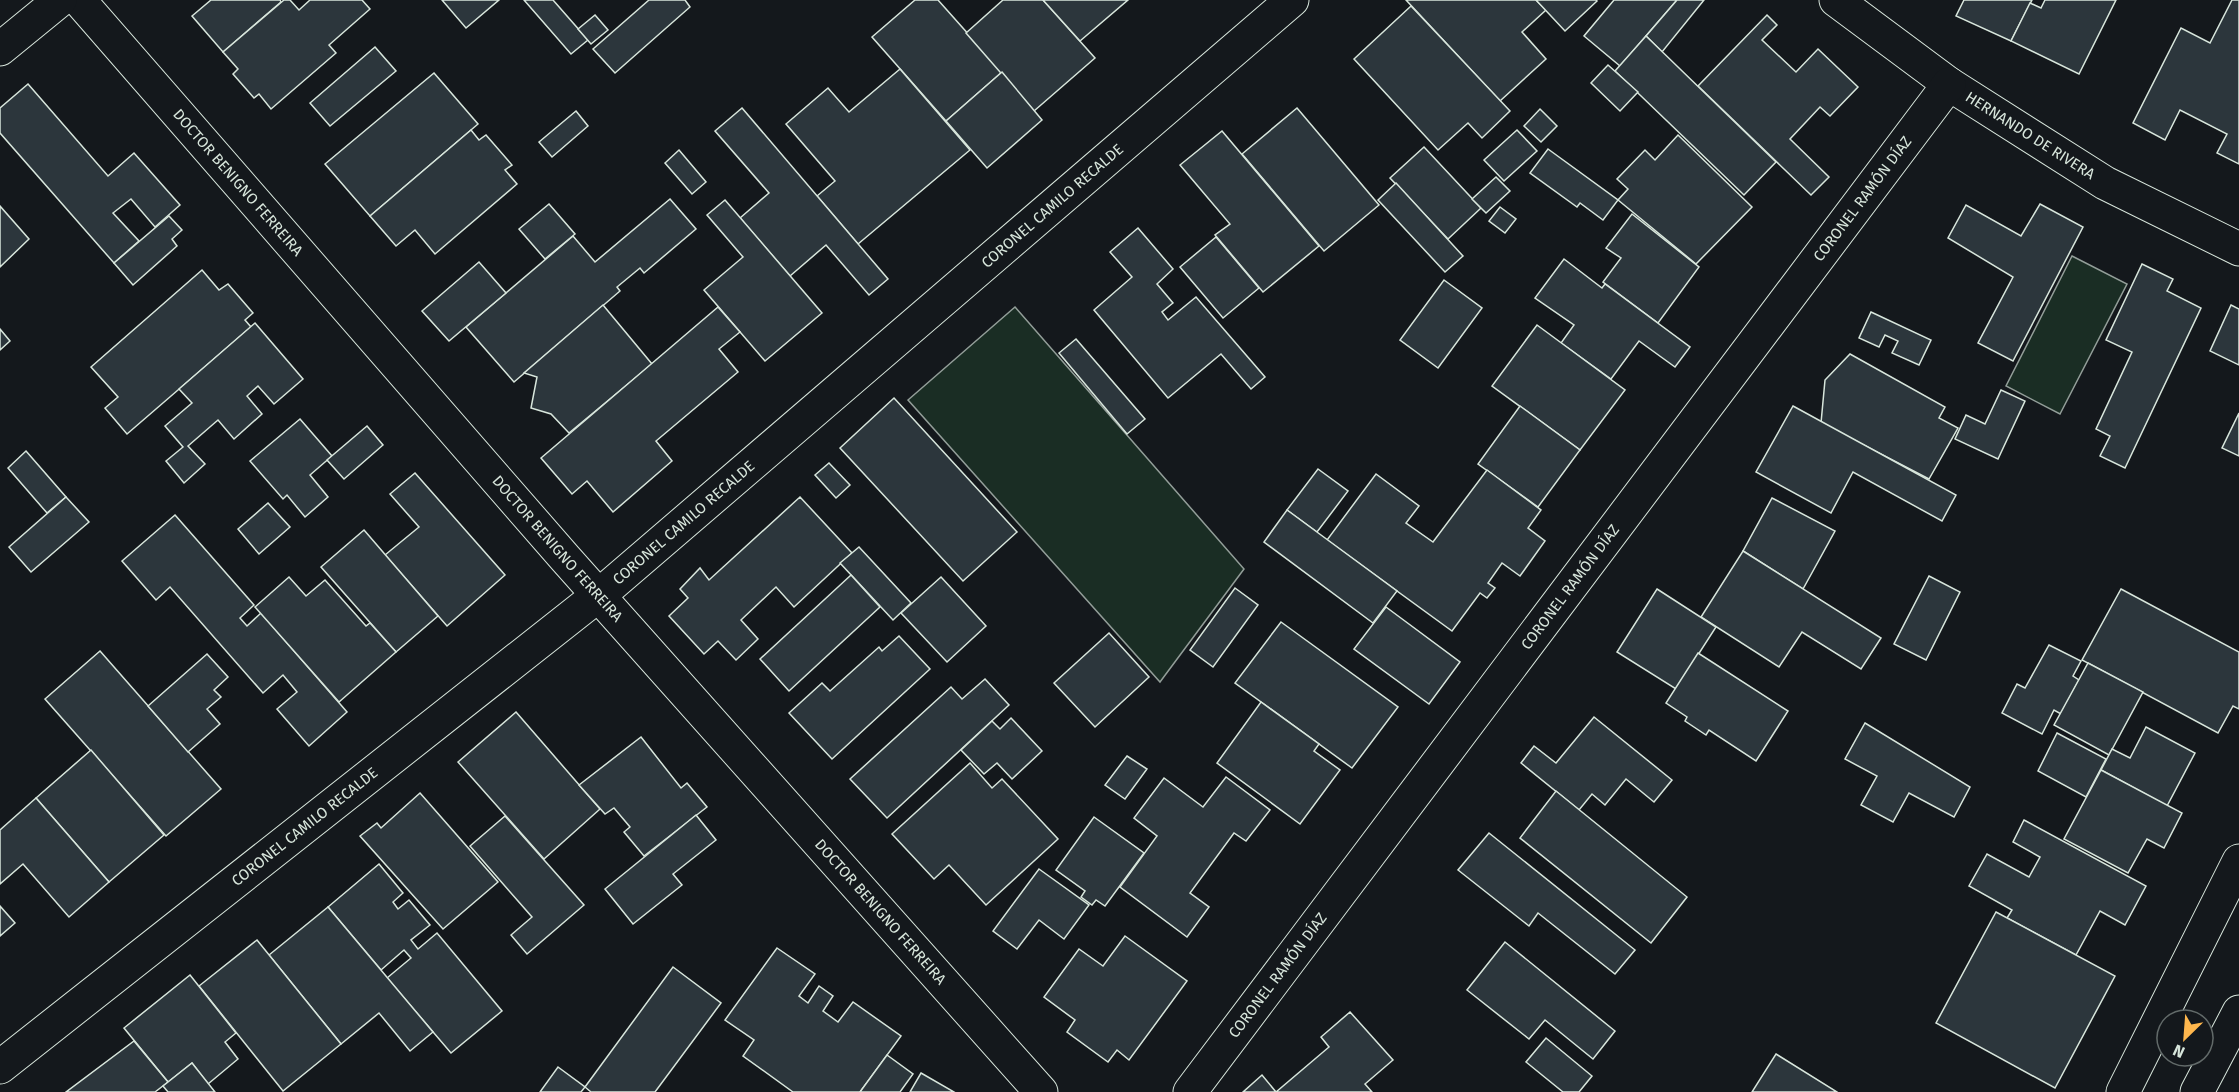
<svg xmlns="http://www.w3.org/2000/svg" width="2239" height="1092" font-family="'Fira Sans',sans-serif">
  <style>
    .green { fill: #1a2d24; stroke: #939e99; stroke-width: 1.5 }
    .building { fill: #2c363c; stroke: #d8e6dc; stroke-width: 1.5 }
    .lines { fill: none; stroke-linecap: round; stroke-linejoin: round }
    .minor-casing { stroke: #d8e6dc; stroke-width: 35 }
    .minor { stroke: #14181c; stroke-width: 33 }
    .labels { text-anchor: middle; stroke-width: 4.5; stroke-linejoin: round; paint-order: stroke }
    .street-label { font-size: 15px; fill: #d8e6dc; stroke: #14181c }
  </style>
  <rect width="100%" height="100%" fill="#14181c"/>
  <g class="green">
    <polygon points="2072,256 2127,284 2060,414 2006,386"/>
    <polygon points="1015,307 1244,569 1160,682 908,400"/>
  </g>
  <g class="building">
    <polygon points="211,0 280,0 281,2 223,52 192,16"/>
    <polygon points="284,0 290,0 299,10 310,0 362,0 370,9 329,45 336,53 271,109 259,94 254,98 233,74 238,69 223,52"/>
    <polygon points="442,0 499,0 466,28"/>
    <polygon points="524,0 553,0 588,40 571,54"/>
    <polygon points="649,0 685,0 690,7 615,73 593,49"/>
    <polygon points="915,0 938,0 1002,72 946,121 872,37"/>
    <polygon points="1003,0 1043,0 1095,58 1034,111 966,33"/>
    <polygon points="1043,0 1128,0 1080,41"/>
    <polygon points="1406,0 1536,0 1546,10 1522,32 1546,59 1500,101"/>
    <polygon points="1536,0 1596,0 1597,1 1565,31"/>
    <polygon points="1614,0 1677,0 1620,66 1584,36"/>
    <polygon points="1677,0 1704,0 1662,52 1646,36"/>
    <polygon points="1964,0 2032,0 2011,41 1956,16"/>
    <polygon points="2045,0 2116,0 2079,74 2011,41 2030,3 2041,8"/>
    <polygon points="2232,0 2239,0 2239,164 2217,153 2227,134 2180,110 2165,140 2133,123 2181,28 2210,43"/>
    <polygon points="1411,6 1510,111 1482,138 1468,123 1438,150 1354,59"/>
    <polygon points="595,15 608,30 591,44 578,29"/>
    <polygon points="1767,15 1777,25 1762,40 1796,72 1818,49 1858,87 1830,116 1820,107 1790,139 1829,177 1811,195 1698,86"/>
    <polygon points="1646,36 1776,162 1744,195 1615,71"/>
    <polygon points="375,47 396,71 330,126 310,103"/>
    <polygon points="1608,65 1638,92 1620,111 1591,83"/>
    <polygon points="900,69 970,150 858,244 817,196 835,181 786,124 828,88 849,112"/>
    <polygon points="1002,72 1042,120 987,168 946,121"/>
    <polygon points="434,73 478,124 370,216 325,164"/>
    <polygon points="28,84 108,176 134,153 180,205 155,227 131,199 113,213 139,241 114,263 0,133 0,108"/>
    <polygon points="742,108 888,279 869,295 826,245 790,276 740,218 769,193 715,131"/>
    <polygon points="1297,108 1379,205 1324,251 1242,154"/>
    <polygon points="1540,109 1557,126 1541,142 1524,126"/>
    <polygon points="576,111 588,126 552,157 539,142"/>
    <polygon points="471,130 479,140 486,135 512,165 505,170 517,184 435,254 415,230 396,246 370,216"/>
    <polygon points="1517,130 1537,151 1504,181 1484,160"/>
    <polygon points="1222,131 1319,246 1263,292 1215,235 1230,224 1180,165"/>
    <polygon points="1678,135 1752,207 1696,264 1618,200 1628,189 1617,179 1645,150 1655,160"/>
    <polygon points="1424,147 1481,208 1448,239 1390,178"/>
    <polygon points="1548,149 1618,200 1603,220 1580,203 1577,207 1530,173"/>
    <polygon points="679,150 706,182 692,194 665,163"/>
    <polygon points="1496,177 1510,191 1486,213 1472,199"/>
    <polygon points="1396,183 1463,256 1445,272 1378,200"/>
    <polygon points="670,199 696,229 644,273 640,268 617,287 620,291 514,382 466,327 573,236 595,262"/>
    <polygon points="725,200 822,313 765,361 704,290 743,257 707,215"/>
    <polygon points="549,204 575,234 545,259 519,229"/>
    <polygon points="2040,204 2083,227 2013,361 1978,343 2013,277 1948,238 1966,205 2021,236"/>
    <polygon points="0,206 29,239 0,267"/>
    <polygon points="1500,207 1516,219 1505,233 1489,221"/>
    <polygon points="1632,214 1699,267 1658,323 1603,282 1621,258 1606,248"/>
    <polygon points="169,216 182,230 172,239 177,246 133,285 114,263"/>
    <polygon points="1138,228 1173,269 1157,284 1173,303 1162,312 1168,320 1196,297 1265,377 1251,389 1221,354 1168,398 1094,310 1132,277 1110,252"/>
    <polygon points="1216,237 1259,288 1223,318 1180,267"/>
    <polygon points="1564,259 1602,288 1605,284 1690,347 1675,367 1639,341 1611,379 1561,343 1574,325 1535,298"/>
    <polygon points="479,262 506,293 449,341 422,311"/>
    <polygon points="2142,264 2173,279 2167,291 2201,308 2125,468 2100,456 2110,436 2096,429 2132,352 2106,340"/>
    <polygon points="202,270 219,290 228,284 253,313 245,320 251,327 127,434 105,408 118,397 91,367"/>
    <polygon points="1444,280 1482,308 1438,368 1400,340"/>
    <polygon points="603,305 652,364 569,433 551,414 531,408 537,377 524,373"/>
    <polygon points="2231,305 2239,309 2239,365 2210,351"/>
    <polygon points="718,307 740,332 719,349 738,372 656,441 672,461 613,512 587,481 572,494 541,458"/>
    <polygon points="1871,312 1931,340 1919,365 1892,353 1898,341 1885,335 1879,347 1859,338"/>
    <polygon points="255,323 303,379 274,404 258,386 247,396 262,414 234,439 218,420 188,446 205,464 184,483 166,461 183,447 165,426 192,403 179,389"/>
    <polygon points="1537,325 1625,390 1580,450 1492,386"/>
    <polygon points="0,329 10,341 0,350"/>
    <polygon points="1076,339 1145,419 1127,434 1059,353"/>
    <polygon points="1850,354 1945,407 1939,418 1958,428 1929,479 1821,423 1825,380"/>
    <polygon points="2001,390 2025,401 1998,459 1955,439 1966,415 1985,424"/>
    <polygon points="894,398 1017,532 963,581 840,448"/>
    <polygon points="1520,406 1580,450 1538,507 1478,464"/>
    <polygon points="1793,406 1956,495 1942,521 1853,472 1831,513 1756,472"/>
    <polygon points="2239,413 2239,456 2222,448"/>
    <polygon points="300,419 332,456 310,475 328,497 305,517 287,495 283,499 250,461"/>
    <polygon points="367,426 383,445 344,479 327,460"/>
    <polygon points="26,451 66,497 47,513 8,468"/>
    <polygon points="829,463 850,485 836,498 815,475"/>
    <polygon points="1318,469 1348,491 1317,532 1287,510"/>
    <polygon points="1487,470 1541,510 1528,528 1545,541 1520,576 1502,563 1488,583 1495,588 1487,598 1480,593 1452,631 1327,540 1376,474 1419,506 1406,523 1433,542"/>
    <polygon points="415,473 505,575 447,626 385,555 419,527 390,494"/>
    <polygon points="66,497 89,522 31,572 9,547"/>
    <polygon points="800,497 852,553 794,607 776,587 741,620 758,639 736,660 718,641 704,654 669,616 688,598 680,589 700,568 709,580"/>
    <polygon points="1772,498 1835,531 1803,589 1743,551"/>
    <polygon points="268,503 290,527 259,554 238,529"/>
    <polygon points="1287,510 1397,591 1373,623 1264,542"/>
    <polygon points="175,515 254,605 240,618 247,626 261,613 347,712 309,746 277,709 297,692 283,675 263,693 170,587 156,600 122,561"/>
    <polygon points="364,530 438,616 396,652 321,567"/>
    <polygon points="859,547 911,603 893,620 840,563"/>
    <polygon points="1743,551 1881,638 1861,669 1802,632 1779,667 1701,617"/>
    <polygon points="851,575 880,607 789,691 760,659"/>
    <polygon points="1929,576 1960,592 1926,660 1894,644"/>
    <polygon points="289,577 306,596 325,580 366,626 370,623 396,652 339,702 255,607"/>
    <polygon points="941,577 986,626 947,662 901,613"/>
    <polygon points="1235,588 1258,605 1213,667 1190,650"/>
    <polygon points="1657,589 1716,627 1676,689 1617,652"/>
    <polygon points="2121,589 2239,652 2239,709 2233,706 2218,733 2082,660"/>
    <polygon points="1386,607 1460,662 1429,704 1354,649"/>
    <polygon points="1281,622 1398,707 1352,768 1235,683"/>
    <polygon points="1109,633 1149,677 1095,727 1054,683"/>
    <polygon points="899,636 930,669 832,759 789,713 822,683 830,691 879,647 882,651"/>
    <polygon points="2049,645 2081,661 2073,676 2079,680 2061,714 2054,710 2042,734 2002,713 2017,684 2025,688"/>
    <polygon points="100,651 221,789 166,836 45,699"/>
    <polygon points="1698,653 1788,711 1756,761 1709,730 1706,735 1685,721 1687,717 1666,703"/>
    <polygon points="207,654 228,677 214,690 221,697 207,709 220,724 188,752 148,706"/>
    <polygon points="2088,663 2143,692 2109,755 2054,725"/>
    <polygon points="985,679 1009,705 887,818 850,779 951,687 962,699"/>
    <polygon points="1261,702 1319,744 1314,751 1340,770 1300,824 1217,763"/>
    <polygon points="516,712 600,809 544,859 458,762"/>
    <polygon points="1594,717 1672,780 1654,802 1626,779 1605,805 1592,794 1579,810 1521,763 1534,746 1556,763"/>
    <polygon points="1011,718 1042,751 1012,779 997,763 984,774 961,750 992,721 1000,729"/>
    <polygon points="1865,723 1970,787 1954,817 1909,793 1893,822 1861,805 1877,776 1845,759"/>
    <polygon points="2146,727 2195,753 2167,806 2101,770 2112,749 2130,758"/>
    <polygon points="2057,733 2106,759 2086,797 2038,771"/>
    <polygon points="641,737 681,788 687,783 707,807 644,856 624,832 630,827 614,808 605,814 579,785"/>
    <polygon points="91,750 164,835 109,882 36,798"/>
    <polygon points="1127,756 1147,769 1125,799 1105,785"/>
    <polygon points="970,763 992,788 1002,779 1058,839 986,905 949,865 934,879 892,834"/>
    <polygon points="2101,770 2182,813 2164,848 2147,839 2128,873 2064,839"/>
    <polygon points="1226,777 1270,810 1246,841 1234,833 1190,893 1209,907 1187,937 1120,887 1157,836 1134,818 1164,778 1203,807"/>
    <polygon points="1556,791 1687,897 1651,943 1520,838"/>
    <polygon points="420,793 498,882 443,929 360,836 377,823 381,828"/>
    <polygon points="36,798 109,882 69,917 23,864 0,884 0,830"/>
    <polygon points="696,815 716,840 673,874 682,885 633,924 605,889"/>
    <polygon points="505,816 584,905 527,954 511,935 532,917 470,846"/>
    <polygon points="1094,817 1144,853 1105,906 1096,900 1092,905 1081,897 1085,891 1056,870"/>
    <polygon points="2024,820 2146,886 2125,925 2100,911 2076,955 2007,918 2012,910 1969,886 1987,854 2029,877 2040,857 2013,842"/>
    <polygon points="1489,833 1635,950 1615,974 1538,913 1529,926 1458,870"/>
    <polygon points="379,864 403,893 393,902 398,909 409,900 430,925 411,940 418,949 437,933 502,1011 451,1053 387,978 411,958 404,950 381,970 328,907"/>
    <polygon points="1039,869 1089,905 1064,939 1039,920 1017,949 993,931"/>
    <polygon points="0,906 15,923 0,936"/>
    <polygon points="328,907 433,1032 410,1051 379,1013 341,1044 269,955"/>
    <polygon points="1996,912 2115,976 2055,1088 1936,1023"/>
    <polygon points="1125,936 1187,981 1129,1060 1117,1050 1108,1062 1067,1032 1075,1020 1044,997 1079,949 1103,966"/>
    <polygon points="257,940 341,1044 283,1091 199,986"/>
    <polygon points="1505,942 1615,1031 1593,1059 1545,1020 1529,1039 1467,990"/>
    <polygon points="777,948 815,974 799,996 808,1003 819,986 833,996 823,1011 838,1022 853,1002 901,1036 860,1092 793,1092 743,1056 754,1040 725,1020"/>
    <polygon points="673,967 721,1003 655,1092 591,1092 585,1087"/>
    <polygon points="190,975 236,1033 225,1042 238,1059 208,1084 192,1063 168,1082 124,1028"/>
    <polygon points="1350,1012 1393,1060 1365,1084 1372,1092 1243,1092 1262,1075 1276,1092 1329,1047 1321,1037"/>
    <polygon points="1546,1038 1592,1076 1579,1092 1563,1092 1526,1062"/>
    <polygon points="134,1041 168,1082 155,1092 66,1092"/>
    <polygon points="1776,1054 1837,1092 1752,1092"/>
    <polygon points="887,1055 913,1074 900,1092 860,1092"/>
    <polygon points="192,1063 215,1092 168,1092 163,1086"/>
    <polygon points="558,1067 585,1087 581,1092 540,1092"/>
    <polygon points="921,1073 954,1092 910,1092"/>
  </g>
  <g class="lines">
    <defs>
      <g id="minor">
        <path id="s1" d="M79 0 565 558 1041 1092"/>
        <path id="s2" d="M1836 0 1949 84 2105 183 2239 249"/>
        <polyline points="0,49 60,0"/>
        <path id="s3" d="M0 1067 610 586 1292 0"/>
        <path id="s4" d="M1190 1092 1949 84"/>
        <polyline points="2123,1092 2239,861"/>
        <polyline points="2197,1092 2239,1012"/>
      </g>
    </defs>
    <use href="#minor" class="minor-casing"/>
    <use href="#minor" class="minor"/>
  </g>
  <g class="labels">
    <g class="street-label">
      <text dy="5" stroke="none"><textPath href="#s2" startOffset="237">HERNANDO DE RIVERA</textPath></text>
      <text dy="5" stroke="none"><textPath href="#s1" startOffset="242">DOCTOR BENIGNO FERREIRA</textPath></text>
      <text dy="5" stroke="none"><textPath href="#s4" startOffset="1118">CORONEL RAMÓN DÍAZ</textPath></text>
      <text dy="5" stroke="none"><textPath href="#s3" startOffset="1360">CORONEL CAMILO RECALDE</textPath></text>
      <text dy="5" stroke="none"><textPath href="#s3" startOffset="874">CORONEL CAMILO RECALDE</textPath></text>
      <text dy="5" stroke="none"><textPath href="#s1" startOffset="728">DOCTOR BENIGNO FERREIRA</textPath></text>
      <text dy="5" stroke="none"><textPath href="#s4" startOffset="632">CORONEL RAMÓN DÍAZ</textPath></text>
      <text dy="5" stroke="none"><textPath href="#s3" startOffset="388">CORONEL CAMILO RECALDE</textPath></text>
      <text dy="5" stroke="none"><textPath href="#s1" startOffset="1214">DOCTOR BENIGNO FERREIRA</textPath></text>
      <text dy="5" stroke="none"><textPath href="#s4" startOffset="146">CORONEL RAMÓN DÍAZ</textPath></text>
    </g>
  </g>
  <g transform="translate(2185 1038) rotate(205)"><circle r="28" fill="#14181c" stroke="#626a69" stroke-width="1.5"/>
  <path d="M0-4.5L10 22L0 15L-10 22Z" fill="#ffb74d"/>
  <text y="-9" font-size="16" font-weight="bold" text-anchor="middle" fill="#d8e6dc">N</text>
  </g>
</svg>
